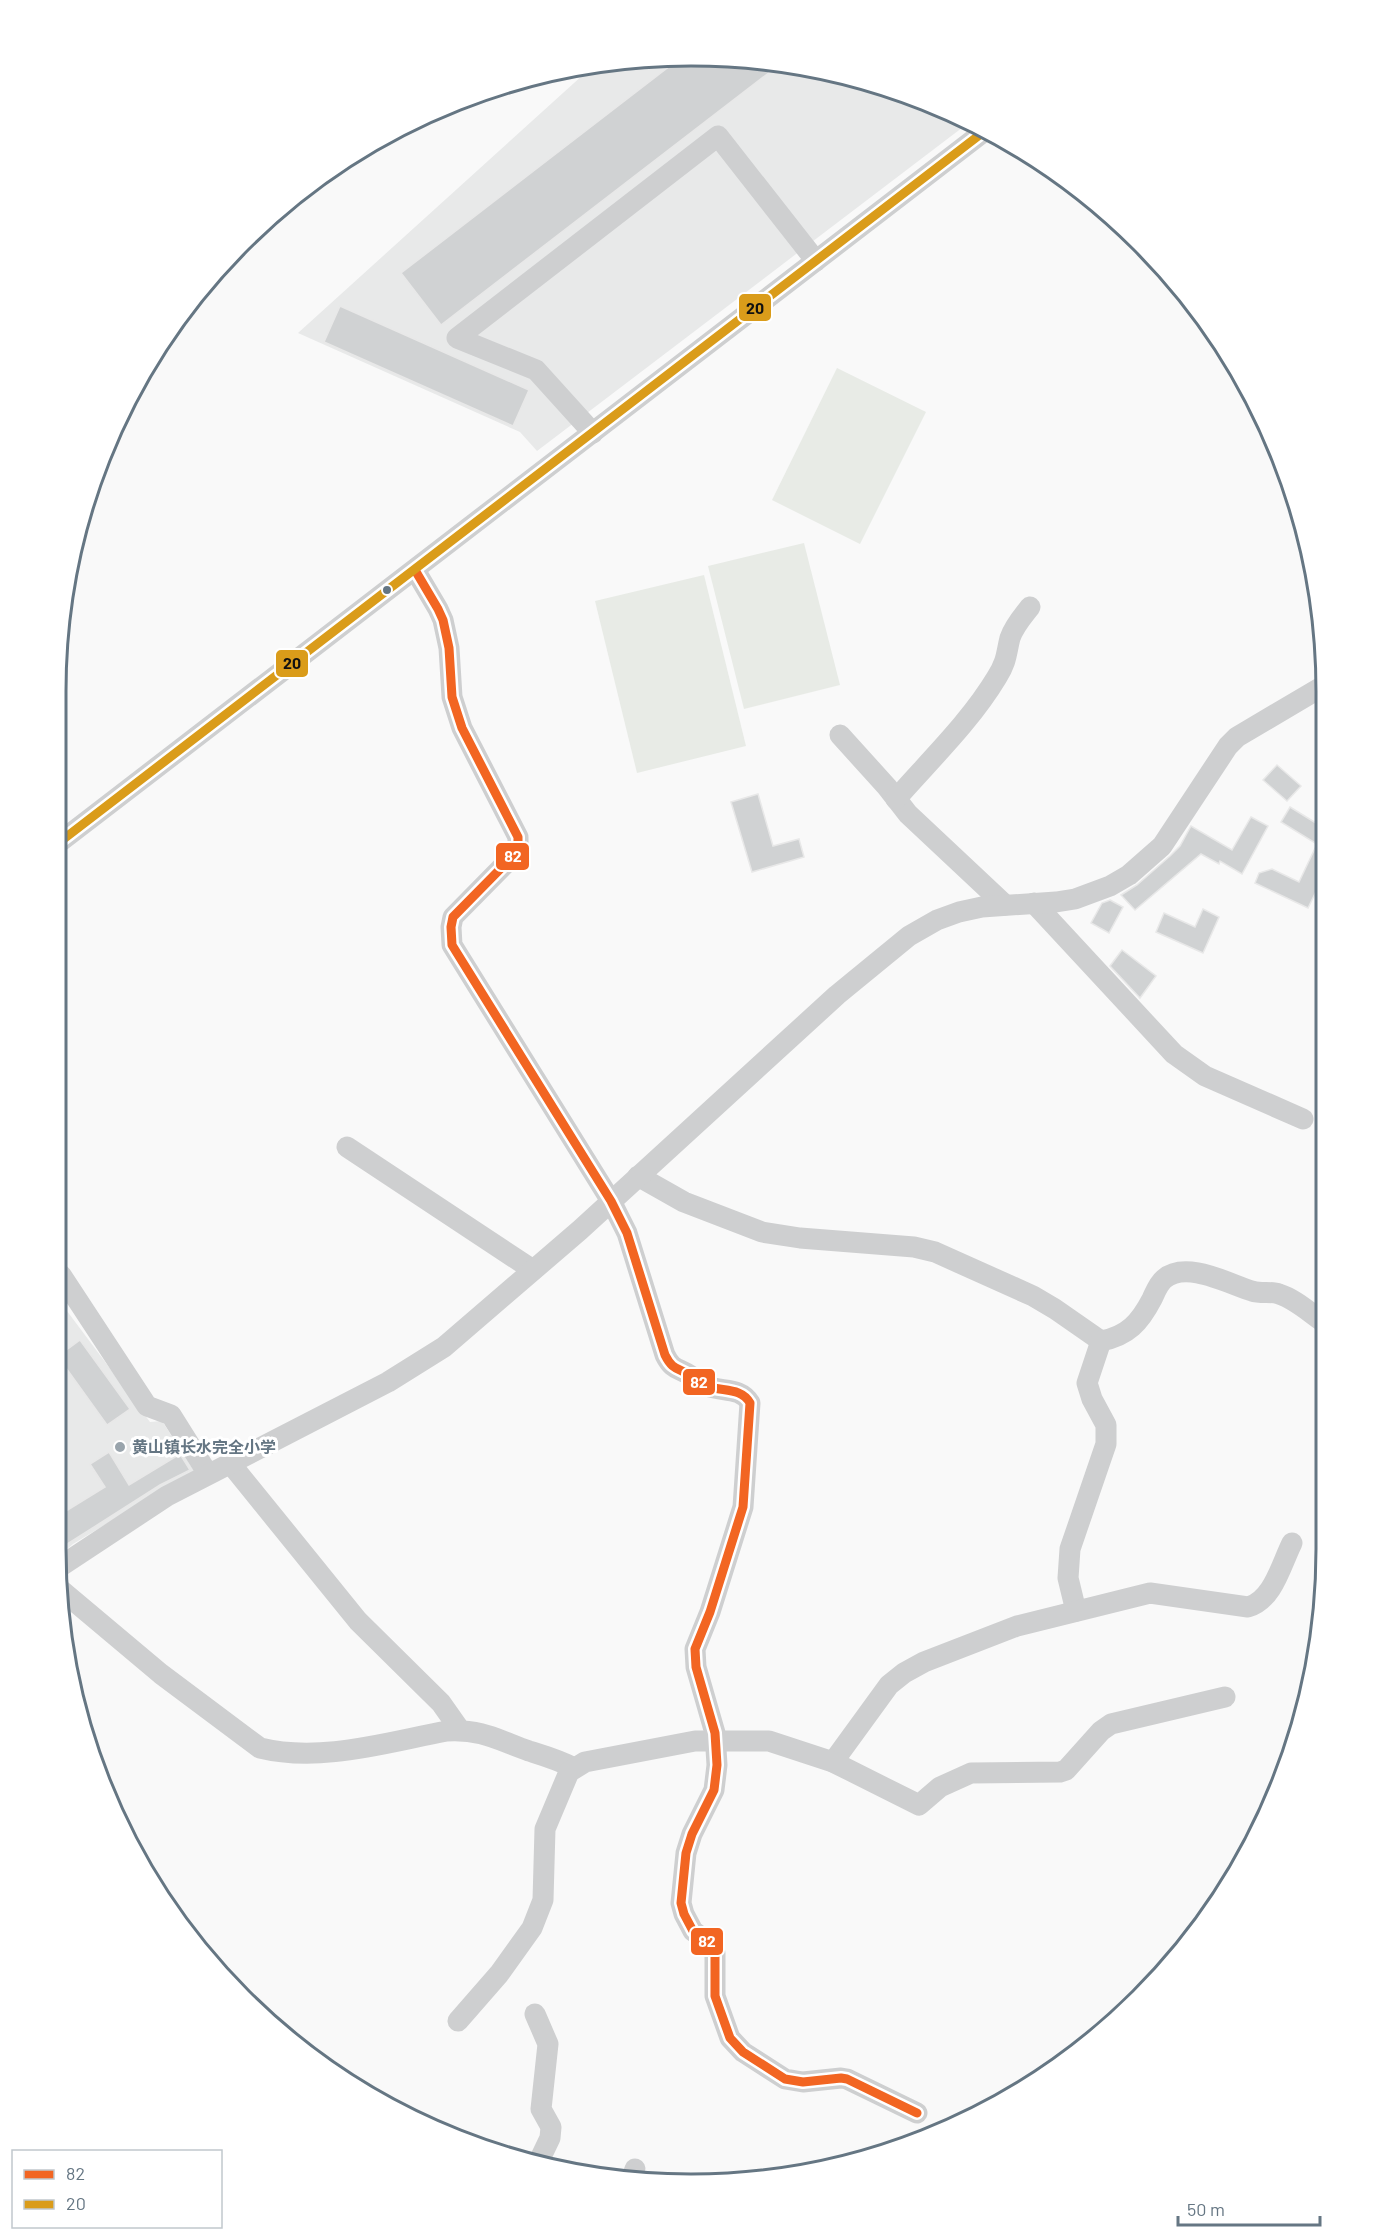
<svg xmlns="http://www.w3.org/2000/svg" width="1382" height="2240" font-family="Barlow,'Noto Sans SC',sans-serif">
  <style>
    .built { fill: #e8e9e9 }
    .green { fill: #e8ebe6 }
    .building { fill: #d0d2d3; stroke: #e8e8e8; stroke-width: 1.5 }
    .lines { fill: none; stroke-linecap: round; stroke-linejoin: round }
    .minor { stroke: #cecfd0; stroke-width: 21 }
    .bus-1-casing { stroke: #fff; stroke-width: 14 }
    .bus-2-casing { stroke: #fff; stroke-width: 14 }
    .bus-1 { stroke: #f26522; stroke-width: 9 }
    .bus-2 { stroke: #da9c1a; stroke-width: 9 }
    .bus-dot { fill: #657683; stroke: #fff; stroke-width: 2 }
    .poi-dot { fill: #99a4ac; stroke: #fff; stroke-width: 2 }
    .labels { text-anchor: middle; stroke-width: 6; stroke-linejoin: round; paint-order: stroke }
    .poi-label { font-size: 16px; font-weight: bold; fill: #657683; stroke: #fff; text-anchor: start }
    .rim { fill: none; stroke: #657683; stroke-width: 3 }
    .line-badge { stroke: #fff; stroke-width: 2 }
    .badge-label { font-size: 16px; text-anchor: middle; font-weight: bold; fill: #fff }
    .pale-badge-label { font-size: 16px; text-anchor: middle; font-weight: bold; fill: #111 }
  </style>
  <rect width="100%" height="100%" fill="#f9f9f9"/>
  <g class="built">
    <polygon points="732,57 855,77 971,121 537,451 520,432 298,333 595,64 608,61"/>
    <polygon points="61,1303 150,1422 162,1421 194,1471 73,1544 61,1554"/>
  </g>
  <g class="green">
    <polygon points="837,368 926,412 860,544 772,500"/>
    <polygon points="804,543 840,685 744,709 708,566"/>
    <polygon points="704,575 746,746 637,773 595,601"/>
  </g>
  <g class="building">
    <polygon points="732,57 779,65 441,325 401,273 679,59"/>
    <polygon points="340,306 529,390 513,426 324,342"/>
    <polygon points="1277,765 1301,786 1287,801 1263,780"/>
    <polygon points="758,794 773,846 799,839 804,857 752,872 731,802"/>
    <polygon points="1290,807 1324,828 1324,875 1308,908 1255,883 1259,873 1272,869 1299,882 1317,844 1281,822"/>
    <polygon points="1251,817 1268,826 1242,874 1220,861 1219,864 1201,854 1135,910 1121,895 1137,885 1170,856 1180,846 1191,826 1232,850"/>
    <polygon points="1110,900 1123,907 1109,933 1091,923 1102,903"/>
    <polygon points="1203,909 1219,917 1203,953 1156,932 1164,913 1195,927"/>
    <polygon points="1122,950 1156,976 1140,998 1110,966"/>
    <polygon points="80,1340 130,1409 107,1425 61,1361 61,1354"/>
    <polygon points="109,1452 129,1485 180,1454 190,1470 160,1485 61,1548 61,1514 105,1487 90,1464"/>
  </g>
  <g class="lines">
    <g class="minor">
      <polyline points="593,433 536,370 457,338 718,136 816,261"/>
      <path d="M415 570 438 609 443 620 449 648 452 697 462 728 518 837V848L514 855 453 917 451 927 452 945 611 1201 627 1233 665 1355C673 1371 678 1367 691 1376 696 1379 700 1384 707 1386 722 1392 741 1387 750 1403L743 1507 710 1612 695 1649 696 1667 715 1733 717 1765 714 1790 692 1834 686 1853 681 1903 684 1914 693 1931 708 1942 715 1953V1996L730 2038 743 2052 785 2079 803 2082 841 2078 847 2079 917 2113"/>
      <polyline points="840,735 887,787 908,814 1005,905"/>
      <path d="M896 799C930 760 970 722 997 677 1007 661 1006 654 1010 638 1014 626 1023 616 1030 607"/>
      <polyline points="61,841 986,130"/>
      <polyline points="1034,903 1174,1054 1205,1076 1303,1119"/>
      <polyline points="347,1147 533,1270"/>
      <path d="M638 1176 684 1202 762 1232 800 1238 914 1247 935 1252 1033 1296 1055 1309 1101 1341C1128 1336 1140 1322 1152 1299 1155 1293 1158 1284 1164 1279 1186 1260 1229 1284 1252 1291 1261 1294 1271 1291 1279 1294 1295 1299 1309 1312 1322 1321"/>
      <polyline points="61,1275 147,1406 171,1415 208,1474"/>
      <polyline points="230,1463 358,1621 441,1703 460,1730"/>
      <polyline points="61,1566 167,1496 388,1382 444,1347 580,1230 837,995 909,936 937,920 959,912 982,907 1056,902 1075,899 1110,886 1129,875 1162,846 1228,746 1237,737 1325,685"/>
      <path d="M61 1590 161 1674 260 1748C321 1763 387 1742 447 1731 482 1729 498 1740 529 1751 545 1756 559 1760 574 1768"/>
      <polyline points="1076,1611 1068,1578 1070,1549 1106,1444 1106,1425 1092,1399 1087,1383 1101,1341"/>
      <path d="M833 1762 889 1685 904 1673 924 1662 1017 1626 1150 1593 1248 1607C1273 1600 1281 1565 1292 1543"/>
      <polyline points="535,2014 548,2044 541,2109 551,2127 550,2138 538,2163"/>
      <polyline points="458,2021 499,1974 532,1928 543,1900 545,1829 569,1772 585,1762 695,1741 769,1741 833,1762 919,1805 940,1787 971,1773 1060,1772 1066,1770 1101,1731 1111,1724 1225,1697"/>
      <polyline points="631,2181 635,2169"/>
    </g>
    <defs>
      <path id="bus-1" d="M415 570 438 609 443 620 449 648 452 697 462 728 518 837V848L514 855 453 917 451 927 452 945 611 1201 627 1233 665 1355C673 1371 678 1367 691 1376 696 1379 700 1384 707 1386 722 1392 741 1387 750 1403L743 1507 710 1612 695 1649 696 1667 715 1733 717 1765 714 1790 692 1834 686 1853 681 1903 684 1914 693 1931 708 1942 715 1953V1996L730 2038 743 2052 785 2079 803 2082 841 2078 847 2079 917 2113"/>
      <polyline id="bus-2" points="61,841 986,130"/>
    </defs>
    <use href="#bus-1" class="bus-1-casing"/>
    <use href="#bus-2" class="bus-2-casing"/>
    <use href="#bus-1" class="bus-1"/>
    <use href="#bus-2" class="bus-2"/>
  </g>
  <circle class="bus-dot" cx="387" cy="590" r="5"/>
  <circle class="poi-dot" cx="120" cy="1447" r="6"/>
  <g class="labels">
    <g class="poi-label">
      <text x="132" y="1453">黄山镇长水完全小学</text>
    </g>
  </g>
  <path d="M0 0H1382V2240H0ZM691 66H691A625 625 0 0 1 1316 691V1549A625 625 0 0 1 691 2174H691A625 625 0 0 1 66 1549V691A625 625 0 0 1 691 66Z" fill="#fff" fill-rule="evenodd"/>
  <path class="rim" d="M691 66H691A625 625 0 0 1 1316 691V1549A625 625 0 0 1 691 2174H691A625 625 0 0 1 66 1549V691A625 625 0 0 1 691 66Z"/>
  <g class="line-badge">
    <rect x="738" y="293" width="34" height="29" rx="6" fill="#da9c1a"/>
    <rect x="275" y="649" width="34" height="29" rx="6" fill="#da9c1a"/>
    <rect x="495" y="842" width="35" height="29" rx="6" fill="#f26522"/>
    <rect x="682" y="1368" width="34" height="28" rx="6" fill="#f26522"/>
    <rect x="690" y="1927" width="34" height="29" rx="6" fill="#f26522"/>
  </g>
  <g class="badge-label">
    <text x="513" y="862">82</text>
    <text x="699" y="1388">82</text>
    <text x="707" y="1947">82</text>
  </g>
  <g class="pale-badge-label">
    <text x="755" y="314">20</text>
    <text x="292" y="669">20</text>
  </g>
  <rect x="12" y="2150" width="210" height="78" fill="#ffffff" stroke="#c1c8cd" stroke-width="1.5"/>
  <rect x="24" y="2170" width="30" height="9" fill="#f26522" stroke="#c1c8cd" stroke-width="1.5"/>
  <text x="66" y="2180" font-size="18" fill="#657683">82</text>
  <rect x="24" y="2200" width="30" height="9" fill="#da9c1a" stroke="#c1c8cd" stroke-width="1.5"/>
  <text x="66" y="2210" font-size="18" fill="#657683">20</text>
  <path d="M1178 2216v9h142v-9" fill="none" stroke="#657683" stroke-width="3"/>
  <text x="1187" y="2216" font-size="18" fill="#657683" stroke="#ffffff" stroke-width="4.5" paint-order="stroke">50 m</text>
</svg>
